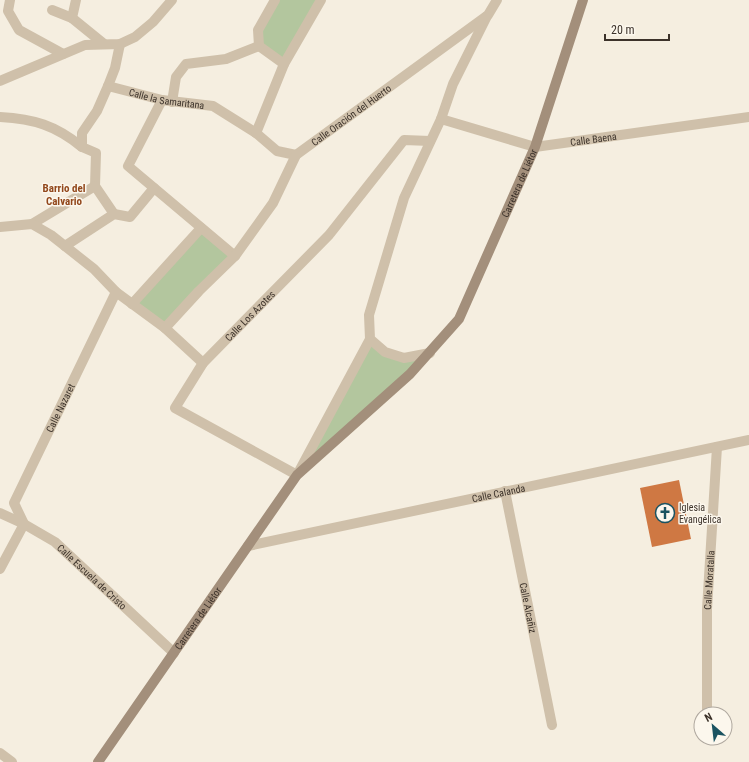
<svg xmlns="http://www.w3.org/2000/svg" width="749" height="762" font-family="'Roboto Condensed',sans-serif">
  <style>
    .green { fill: #b3c69e }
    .building { fill: #cf7843 }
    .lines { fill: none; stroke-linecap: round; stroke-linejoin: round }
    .street { stroke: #cfc0aa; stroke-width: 10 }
    .secondary { stroke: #a38f7b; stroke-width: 10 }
    .labels { text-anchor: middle; stroke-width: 3; stroke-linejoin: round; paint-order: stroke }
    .street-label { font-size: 10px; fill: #3c322a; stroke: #fcf7ed }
    .poi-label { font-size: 10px; fill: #3c322a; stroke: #fcf7ed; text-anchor: start }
    .neighbourhood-label { font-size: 11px; font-weight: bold; fill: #92481c; stroke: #fcf7ed }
  </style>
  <rect width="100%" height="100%" fill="#f5eee0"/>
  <g class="green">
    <polygon points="275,0 321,0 284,64 259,46 258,30"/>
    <polygon points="201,228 235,256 165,328 132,304"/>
    <polygon points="370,339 404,358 430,353 297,475"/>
  </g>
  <polygon class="building" points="679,480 691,539 652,547 640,488"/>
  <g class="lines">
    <g class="street">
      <polyline points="10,0 8,11 19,30 63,54"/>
      <polyline points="76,0 72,18 104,44"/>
      <polyline points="275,0 258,30 259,46 284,64"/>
      <polyline points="52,10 72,18"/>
      <path id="s1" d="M120 44 115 68 108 86 162 100 213 106 256 133 277 151 296 155"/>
      <polyline points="0,81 85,45 120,44 135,37 153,22 172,0"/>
      <polyline points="108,86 97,111 82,133 82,147 96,153 95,186 114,214"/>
      <polyline points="162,100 128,166 235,256"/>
      <polyline points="172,102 176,77 186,64 226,59 259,46"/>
      <path d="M0 117C34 119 55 125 82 147"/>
      <path id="s2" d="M441 119 535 147 749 117"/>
      <polyline points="256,133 284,64 321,0"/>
      <polyline points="32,224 95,186"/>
      <polyline points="0,227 32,224 51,235 94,269 116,292 165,328 203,363"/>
      <polyline points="65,246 114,214 130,217 154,188"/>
      <polyline points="132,304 201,228"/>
      <path id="s3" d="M165 328 199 291 235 256 273 203 296 155 488 15 497 0"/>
      <path id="s4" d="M370 339 297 475 175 408 203 363 329 235 404 140 430 141"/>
      <polyline points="430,353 404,358 385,352 370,339 369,315 404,198 441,119 453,84 487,16"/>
      <path id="s5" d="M505 491 552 725"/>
      <path id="s6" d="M0 513 24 524 55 542 174 653"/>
      <path id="s7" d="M248 546 749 440"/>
      <path id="s8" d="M0 569 24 524 14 503 116 292"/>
      <path id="s9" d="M707 714V609L717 447"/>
      <polyline points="0,753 12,762"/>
    </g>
    <path class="secondary" id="s10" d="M98 762 297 475 410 374 459 319 535 147 583 0"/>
  </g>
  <defs>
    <symbol id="church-ring" viewBox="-11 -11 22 22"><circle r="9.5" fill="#fcf7ed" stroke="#1b5361" stroke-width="1.5"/><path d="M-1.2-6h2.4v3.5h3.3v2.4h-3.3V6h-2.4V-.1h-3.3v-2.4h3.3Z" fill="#1b5361"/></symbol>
  </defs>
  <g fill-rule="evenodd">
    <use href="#church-ring" x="654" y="502" width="22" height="22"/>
  </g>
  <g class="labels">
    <g class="street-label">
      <text dy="4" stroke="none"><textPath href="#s1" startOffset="104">Calle la Samaritana</textPath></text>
      <text dy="4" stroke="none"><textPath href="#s3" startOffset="287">Calle Oración del Huerto</textPath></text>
      <text dy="4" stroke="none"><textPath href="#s2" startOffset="157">Calle Baena</textPath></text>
      <text dy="4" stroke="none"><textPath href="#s10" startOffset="723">Carretera de Liétor</textPath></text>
      <text dy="4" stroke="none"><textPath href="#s4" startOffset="413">Calle Los Azotes</textPath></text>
      <text dy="4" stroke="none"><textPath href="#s8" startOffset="180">Calle Nazaret</textPath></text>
      <text dy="4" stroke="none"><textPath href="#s7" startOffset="256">Calle Calanda</textPath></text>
      <text dy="4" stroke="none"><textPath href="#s6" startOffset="113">Calle Escuela de Cristo</textPath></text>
      <text dy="4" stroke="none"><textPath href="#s9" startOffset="134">Calle Moratalla</textPath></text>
      <text dy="4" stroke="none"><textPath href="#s5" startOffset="119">Calle Alcañiz</textPath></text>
      <text dy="4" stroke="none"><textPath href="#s10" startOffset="175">Carretera de Liétor</textPath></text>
    </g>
    <g class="poi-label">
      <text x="679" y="511">Iglesia<tspan x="679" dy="12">Evangélica</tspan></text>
    </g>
    <g class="neighbourhood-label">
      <text x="64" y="192">Barrio del<tspan x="64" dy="13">Calvario</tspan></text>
    </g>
  </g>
  <g transform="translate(713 726) rotate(332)"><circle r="19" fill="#fcf7ed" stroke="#afa89f"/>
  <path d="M0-3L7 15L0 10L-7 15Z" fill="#1b5361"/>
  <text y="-6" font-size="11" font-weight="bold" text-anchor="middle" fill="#3c322a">N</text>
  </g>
  <path d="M605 34v6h64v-6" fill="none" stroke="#3c322a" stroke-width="2"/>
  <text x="611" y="34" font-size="12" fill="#3c322a" stroke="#fcf7ed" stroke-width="3" paint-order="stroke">20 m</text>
</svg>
